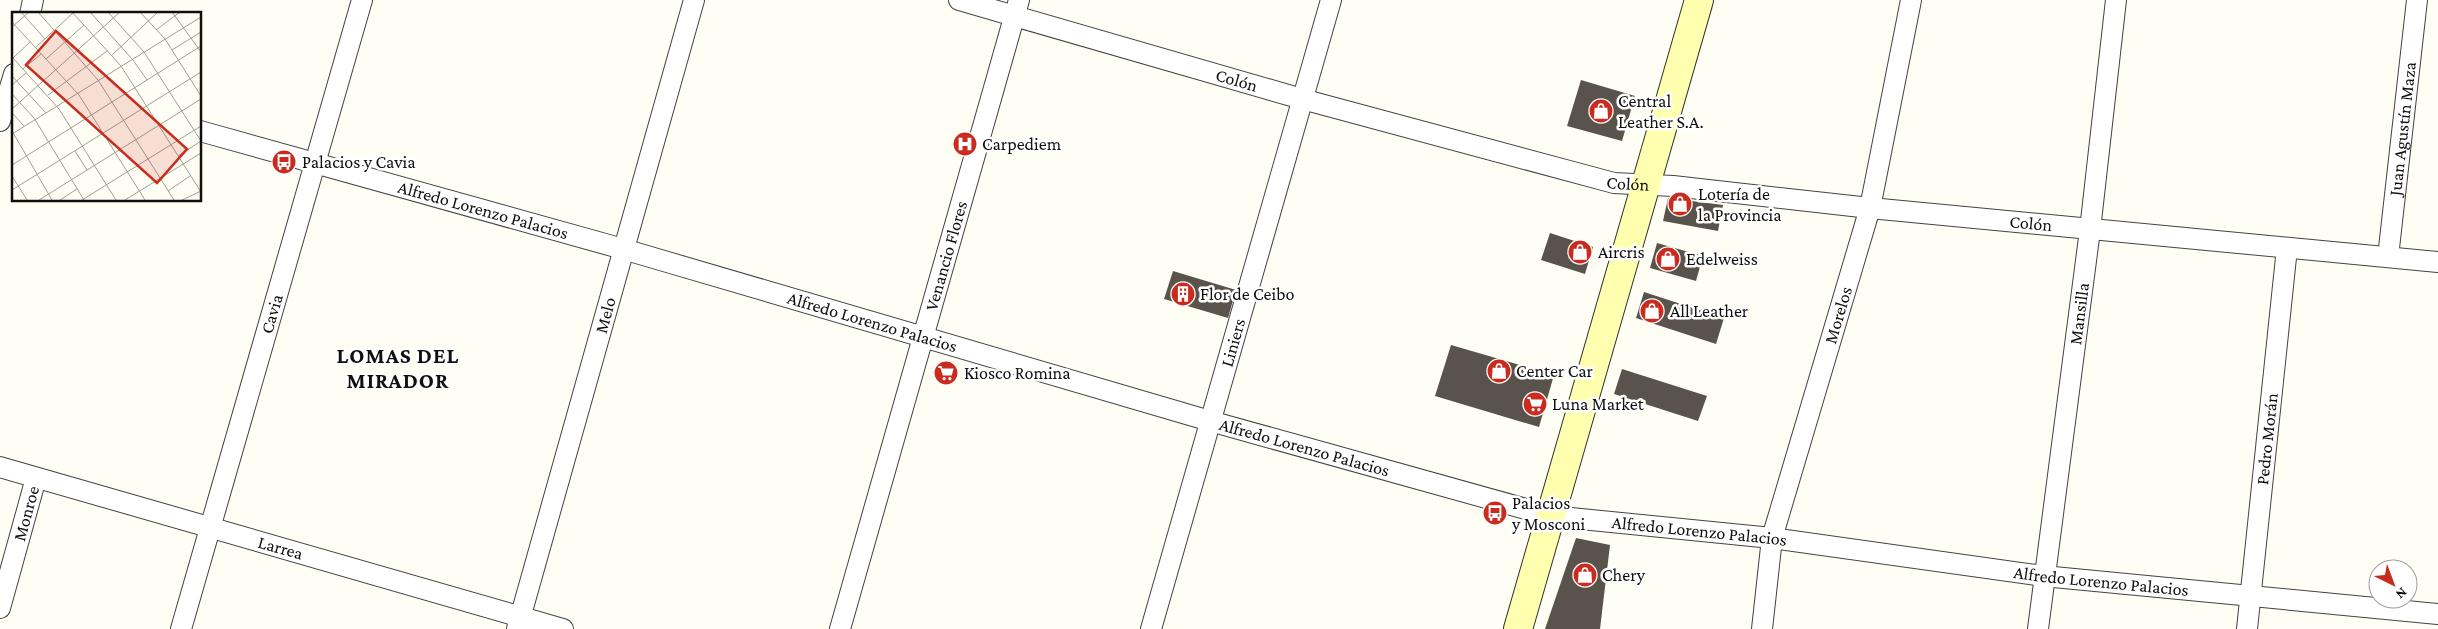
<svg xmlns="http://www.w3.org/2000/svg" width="2438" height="629" font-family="'Crimson Pro',serif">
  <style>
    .building { fill: #5a534c }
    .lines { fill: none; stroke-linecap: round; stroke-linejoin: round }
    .street-casing { stroke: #434343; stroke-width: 22 }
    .secondary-casing { stroke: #323232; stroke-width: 30 }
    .street { stroke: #fff; stroke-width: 20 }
    .secondary { stroke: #feffaf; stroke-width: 28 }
    .labels { text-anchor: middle; stroke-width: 5; stroke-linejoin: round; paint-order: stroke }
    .street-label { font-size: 18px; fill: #101010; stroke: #fff }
    .poi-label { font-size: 18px; fill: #101010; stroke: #fff; text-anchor: start }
    .district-label { font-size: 22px; font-weight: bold; letter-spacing: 1px; fill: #101010; stroke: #fff }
    .inset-road { fill: none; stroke: #9f9f99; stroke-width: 1 }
    .view { fill: #ca2b1e; fill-opacity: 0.15; stroke: #ca2b1e; stroke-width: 2.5 }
    .inset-edge { fill: none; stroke: #101010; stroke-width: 2.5 }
  </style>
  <rect width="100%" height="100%" fill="#fffef4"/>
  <g class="building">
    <polygon points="1581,80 1635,96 1622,141 1567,126"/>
    <polygon points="1668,198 1723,205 1718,231 1663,221"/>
    <polygon points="1550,233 1593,247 1585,274 1541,260"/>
    <polygon points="1657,243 1703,256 1696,281 1650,268"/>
    <polygon points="1173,271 1236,290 1228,318 1164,299"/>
    <polygon points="1644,292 1724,318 1716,344 1636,318"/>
    <polygon points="1451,345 1554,375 1539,427 1435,396"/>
    <polygon points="940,363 956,368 952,382 936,378"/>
    <polygon points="1622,369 1707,396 1698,421 1614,394"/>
    <polygon points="1576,538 1610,545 1600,629 1545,629"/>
  </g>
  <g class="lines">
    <defs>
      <g id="street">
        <path id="s1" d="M959 0 1302 99 1614 183 1673 186 1870 208 2438 262"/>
        <polyline points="30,14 33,0"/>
        <polyline points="0,121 14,74"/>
        <path id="s2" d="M200 131 623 249 1210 421 1551 516 1772 538 2043 576 2438 614"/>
        <path id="s3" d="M2388 257 2417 0"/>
        <path id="s4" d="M0 467 563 629"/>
        <path id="s5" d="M0 608 36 478"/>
        <path id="s6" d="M181 629 362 0"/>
        <path id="s7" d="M517 629 694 0"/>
        <path id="s8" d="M840 629 1019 0"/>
        <path id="s9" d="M1151 629 1331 0"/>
        <path id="s10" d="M1762 629 1772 538 1870 208 1911 0"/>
        <path id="s11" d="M2038 629 2090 230 2116 0"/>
        <path id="s12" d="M2247 629 2287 248"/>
      </g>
      <polyline id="secondary" points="1518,629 1699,0"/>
    </defs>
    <use href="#street" class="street-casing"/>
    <use href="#secondary" class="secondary-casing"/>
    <use href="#street" class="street"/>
    <use href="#secondary" class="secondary"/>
  </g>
  <defs>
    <symbol id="shop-disc" viewBox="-11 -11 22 22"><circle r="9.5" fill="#ca2b1e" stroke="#fff"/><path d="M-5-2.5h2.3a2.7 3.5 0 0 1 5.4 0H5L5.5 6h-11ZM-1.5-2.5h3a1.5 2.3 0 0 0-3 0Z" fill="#fff"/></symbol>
    <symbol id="hospital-disc" viewBox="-11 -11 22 22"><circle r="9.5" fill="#ca2b1e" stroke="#fff"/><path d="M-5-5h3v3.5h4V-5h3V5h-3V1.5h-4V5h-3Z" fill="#fff"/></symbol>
    <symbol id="bus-disc" viewBox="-11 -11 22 22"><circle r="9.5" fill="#ca2b1e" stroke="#fff"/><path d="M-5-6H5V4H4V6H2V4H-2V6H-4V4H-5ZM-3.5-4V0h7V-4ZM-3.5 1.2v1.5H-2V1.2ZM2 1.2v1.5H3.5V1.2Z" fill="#fff"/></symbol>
    <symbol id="building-disc" viewBox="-11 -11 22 22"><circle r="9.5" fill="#ca2b1e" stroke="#fff"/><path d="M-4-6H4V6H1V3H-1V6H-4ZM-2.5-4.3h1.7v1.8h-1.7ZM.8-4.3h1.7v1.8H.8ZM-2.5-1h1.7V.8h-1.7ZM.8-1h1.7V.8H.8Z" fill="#fff"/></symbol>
    <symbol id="supermarket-disc" viewBox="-11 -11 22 22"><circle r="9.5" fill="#ca2b1e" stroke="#fff"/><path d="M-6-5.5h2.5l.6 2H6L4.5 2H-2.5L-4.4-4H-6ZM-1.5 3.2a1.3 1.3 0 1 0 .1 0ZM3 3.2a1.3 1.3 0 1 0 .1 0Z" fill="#fff"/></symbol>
  </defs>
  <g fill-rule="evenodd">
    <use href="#shop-disc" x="1587" y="97" width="28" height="28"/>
    <use href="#hospital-disc" x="951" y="130" width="28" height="28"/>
    <use href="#bus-disc" x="270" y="148" width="28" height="28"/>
    <use href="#shop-disc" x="1666" y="190" width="28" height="28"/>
    <use href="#shop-disc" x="1566" y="238" width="28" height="28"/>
    <use href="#shop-disc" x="1654" y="245" width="28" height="28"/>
    <use href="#building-disc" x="1169" y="280" width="28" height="28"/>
    <use href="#shop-disc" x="1638" y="297" width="28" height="28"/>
    <use href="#shop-disc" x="1485" y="357" width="28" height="28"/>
    <use href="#supermarket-disc" x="932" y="359" width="28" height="28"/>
    <use href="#supermarket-disc" x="1521" y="390" width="28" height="28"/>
    <use href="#bus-disc" x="1481" y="499" width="28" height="28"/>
    <use href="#shop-disc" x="1571" y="561" width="28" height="28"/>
  </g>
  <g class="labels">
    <g class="street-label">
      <text dy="6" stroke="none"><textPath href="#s1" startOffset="289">Colón</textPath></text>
      <text dy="6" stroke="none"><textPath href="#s3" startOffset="129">Juan Agustín Maza</textPath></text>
      <text dy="6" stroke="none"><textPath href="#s1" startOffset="694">Colón</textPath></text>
      <text dy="6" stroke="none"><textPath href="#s2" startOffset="294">Alfredo Lorenzo Palacios</textPath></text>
      <text dy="6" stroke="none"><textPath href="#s1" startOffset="1099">Colón</textPath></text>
      <text dy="6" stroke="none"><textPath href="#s8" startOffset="388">Venancio Flores</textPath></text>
      <text dy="6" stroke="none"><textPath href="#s7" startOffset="326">Melo</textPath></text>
      <text dy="6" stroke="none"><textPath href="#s6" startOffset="328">Cavia</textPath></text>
      <text dy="6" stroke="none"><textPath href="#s10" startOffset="324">Morelos</textPath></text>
      <text dy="6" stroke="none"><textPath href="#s11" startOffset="318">Mansilla</textPath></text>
      <text dy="6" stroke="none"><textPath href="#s2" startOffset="699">Alfredo Lorenzo Palacios</textPath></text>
      <text dy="6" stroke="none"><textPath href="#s9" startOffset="298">Liniers</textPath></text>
      <text dy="6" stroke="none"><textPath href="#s12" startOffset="191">Pedro Morán</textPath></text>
      <text dy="6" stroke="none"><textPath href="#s2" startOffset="1149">Alfredo Lorenzo Palacios</textPath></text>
      <text dy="6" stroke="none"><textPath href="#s5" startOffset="98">Monroe</textPath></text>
      <text dy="6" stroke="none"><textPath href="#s2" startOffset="1554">Alfredo Lorenzo Palacios</textPath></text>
      <text dy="6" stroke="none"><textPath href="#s4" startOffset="292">Larrea</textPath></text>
      <text dy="6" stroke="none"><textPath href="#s2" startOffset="1959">Alfredo Lorenzo Palacios</textPath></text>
    </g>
    <g class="poi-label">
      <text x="1618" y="107">Central<tspan x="1618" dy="21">Leather S.A.</tspan></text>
      <text x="982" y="150">Carpediem</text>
      <text x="302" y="168">Palacios y Cavia</text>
      <text x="1698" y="200">Lotería de<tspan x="1698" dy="21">la Provincia</tspan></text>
      <text x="1598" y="258">Aircris</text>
      <text x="1686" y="265">Edelweiss</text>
      <text x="1200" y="300">Flor de Ceibo</text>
      <text x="1670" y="317">All Leather</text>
      <text x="1516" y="377">Center Car</text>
      <text x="964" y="379">Kiosco Romina</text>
      <text x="1552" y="410">Luna Market</text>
      <text x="1512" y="509">Palacios<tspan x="1512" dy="21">y Mosconi</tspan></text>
      <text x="1602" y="581">Chery</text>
    </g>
    <g class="district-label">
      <text x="398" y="363">LOMAS DEL<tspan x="398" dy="25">MIRADOR</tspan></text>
    </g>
  </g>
  <g transform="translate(12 12)">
    <rect width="189" height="189" fill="#fffef4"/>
    <path class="inset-road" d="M9 0 33 27M26 0 86 68 162 188M60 0 109 54 189 180M78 0 121 48 135 68M96 0 132 40 189 129M128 0 153 27 189 84M160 0 189 40M0 10 67 83 133 188M0 15 17 0M144 18 168 0M23 36 62 0M160 38 189 20M100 43 146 0M0 45 47 97 104 188M1 46 18 30M34 47 72 13M11 57 29 42M0 64 34 101M0 73 14 61M0 82 22 106 72 188M36 83 95 39M0 97 108 0M0 101 12 114M0 119 40 188M0 122 189 5M63 139 75 158M166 144 189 129M0 153 189 34M0 164 15 188M0 178 189 60M156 179 178 164M27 188 189 87M48 188 65 177M70 188 189 114M113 188 189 141M170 188 189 179"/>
    <path class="view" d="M44 19 175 137 145 171 14 53Z"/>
    <rect width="189" height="189" class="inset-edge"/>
  </g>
  <g transform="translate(2393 584) rotate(138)"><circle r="24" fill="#ffffff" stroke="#9f9f9f"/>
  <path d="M0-4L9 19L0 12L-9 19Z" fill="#ca2b1e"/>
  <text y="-8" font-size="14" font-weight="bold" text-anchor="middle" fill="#101010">N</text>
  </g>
</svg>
